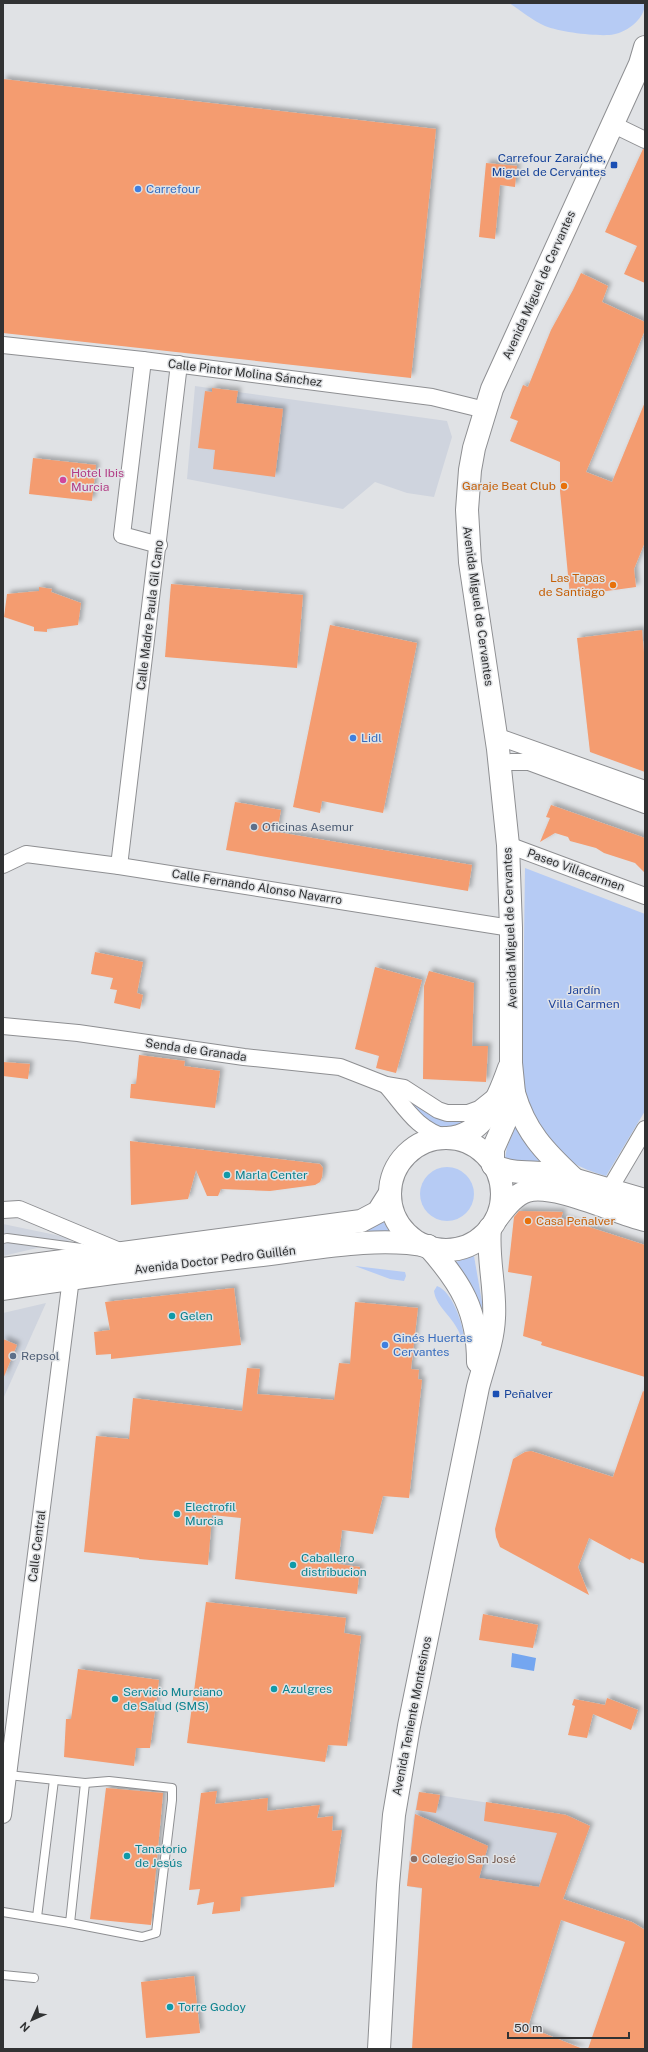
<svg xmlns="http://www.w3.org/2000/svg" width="648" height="2052" font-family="'Public Sans',sans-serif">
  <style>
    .built { fill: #cfd4de }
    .green { fill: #b6cbf4 }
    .water { fill: #74a6f0 }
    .building { fill: #f49c70; filter: url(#shadow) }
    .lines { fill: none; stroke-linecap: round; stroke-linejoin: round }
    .service-casing { stroke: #8e8f92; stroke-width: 10 }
    .minor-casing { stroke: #8e8f92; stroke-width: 18 }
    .secondary-casing { stroke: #8e8f92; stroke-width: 24 }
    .primary-casing { stroke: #8e8f92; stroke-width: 24 }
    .service { stroke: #fff; stroke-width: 8 }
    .minor { stroke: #fff; stroke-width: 16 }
    .secondary { stroke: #fff; stroke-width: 22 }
    .primary { stroke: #fff; stroke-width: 22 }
    .transit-dot { fill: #1a4fb4; stroke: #e0e2e5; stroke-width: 1.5 }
    .shop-dot { fill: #3f7fe0; stroke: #e0e2e5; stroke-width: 1.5 }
    .hotel-dot { fill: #d1479c; stroke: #e0e2e5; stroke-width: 1.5 }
    .food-dot { fill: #e8710a; stroke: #e0e2e5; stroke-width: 1.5 }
    .service-dot { fill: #5c6f8a; stroke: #e0e2e5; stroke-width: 1.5 }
    .culture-dot { fill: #0f9aa8; stroke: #e0e2e5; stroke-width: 1.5 }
    .education-dot { fill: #8d6e63; stroke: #e0e2e5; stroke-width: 1.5 }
    .labels { text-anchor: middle; stroke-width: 3; stroke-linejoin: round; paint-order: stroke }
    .transit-label { font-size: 12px; fill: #164399; stroke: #e0e2e5; text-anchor: end }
    .shop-label { font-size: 12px; fill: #366cbe; stroke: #e0e2e5; text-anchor: start }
    .street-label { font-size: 12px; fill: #313233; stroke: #e0e2e5 }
    .hotel-label { font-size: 12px; fill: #b23c85; stroke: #e0e2e5; text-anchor: start }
    .food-label { font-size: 12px; fill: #c56008; stroke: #e0e2e5; text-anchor: end }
    .service-label { font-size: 12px; fill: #4e5e75; stroke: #e0e2e5; text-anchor: start }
    .park-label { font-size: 12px; fill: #1e449c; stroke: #e0e2e5 }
    .culture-label { font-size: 12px; fill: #0d838f; stroke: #e0e2e5; text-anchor: start }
    .education-label { font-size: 12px; fill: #785e54; stroke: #e0e2e5; text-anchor: start }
  </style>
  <defs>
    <filter id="shadow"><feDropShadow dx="3.5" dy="-3.5" stdDeviation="2" flood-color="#0004"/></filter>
  </defs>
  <rect width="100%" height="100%" fill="#e0e2e5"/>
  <g class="built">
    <polygon points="195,386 447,421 452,437 434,497 407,493 375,482 343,509 187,479"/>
    <polygon points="3,1224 75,1239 3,1256"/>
    <polygon points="46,1303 3,1399 3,1313"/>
    <polygon points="419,1792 566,1815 590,1826 557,1914 407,1886 413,1821"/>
  </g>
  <g class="green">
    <path d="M509 3H645C645 20 625 34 609 35 593 36 560 32 545 26 533 21 520 10 509 3Z"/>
    <path d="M525 868 645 914V1111L606 1176C551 1161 535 1132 522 1079Z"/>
    <polygon points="409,1100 464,1120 457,1126 436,1128 420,1118"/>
    <polygon points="518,1121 541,1162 504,1164 507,1147"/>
    <circle cx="447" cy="1194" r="27"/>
    <polygon points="383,1221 389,1231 329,1239"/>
    <polygon points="474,1256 482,1302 483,1321 452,1263"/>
    <polygon points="355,1266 405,1272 406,1276 404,1281 390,1279"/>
    <path d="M437 1286C452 1291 464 1325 464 1340H462C457 1319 436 1308 434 1291Z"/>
  </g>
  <polygon class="water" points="512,1653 536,1658 534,1671 511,1667"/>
  <g class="building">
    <polygon points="3,79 436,129 411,378 3,333"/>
    <polygon points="643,149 645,149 645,283 624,274 637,246 605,232"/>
    <polygon points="486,163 517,166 515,187 500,185 495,239 479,237"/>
    <polygon points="581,273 608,286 602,302 645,322 645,330 586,472 612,482 645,402 645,542 634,569 636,587 570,596 560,491 560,462 510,441 518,421 510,418 523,385 528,387 551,330 573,290"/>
    <polygon points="212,388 238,391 236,403 283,409 275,477 213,469 215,450 198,448 205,391 212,392"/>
    <polygon points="33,458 96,465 92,501 29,494"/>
    <polygon points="171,584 303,595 297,668 165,657"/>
    <polygon points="39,587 52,589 51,592 81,603 78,625 47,629 47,632 34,631 34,627 4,617 7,594 39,591"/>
    <polygon points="330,625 417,643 383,813 322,801 320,813 293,807"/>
    <polygon points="642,630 645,664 645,772 590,752 577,638"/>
    <polygon points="235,802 281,810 277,832 472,865 468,891 226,850"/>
    <polygon points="551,805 645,838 645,873 635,863 604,853 596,848 570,841 568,837 555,833 540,842 550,818 546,817"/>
    <polygon points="95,952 143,962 137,993 143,995 140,1009 114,1003 117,990 110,989 113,978 91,974"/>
    <polygon points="375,967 422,980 396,1073 376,1068 379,1056 355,1049"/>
    <polygon points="429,971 474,983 472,1046 488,1046 486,1082 423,1079 424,986"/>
    <polygon points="139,1055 185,1061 184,1066 220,1071 215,1108 130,1098 131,1084 136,1084"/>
    <polygon points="3,1062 30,1064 28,1079 3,1076"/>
    <polygon points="130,1141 320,1164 323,1168 322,1177 320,1182 315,1185 270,1191 221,1189 218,1196 207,1196 196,1170 188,1199 131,1205"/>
    <polygon points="519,1211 563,1212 561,1218 645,1245 645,1377 541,1345 542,1342 523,1336 532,1276 508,1272 514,1217"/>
    <polygon points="234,1288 241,1345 111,1359 111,1354 96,1355 94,1332 110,1330 105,1302"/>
    <polygon points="355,1302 418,1308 411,1369 419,1370 418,1379 422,1380 409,1498 383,1496 373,1534 342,1530 338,1564 360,1567 357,1594 235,1579 241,1518 212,1515 208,1565 139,1559 139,1558 84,1552 96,1436 129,1439 133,1398 242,1411 247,1368 260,1369 257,1394 334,1400 339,1363 350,1364"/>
    <polygon points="3,1339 17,1345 3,1379"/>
    <polygon points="643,1391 645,1392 645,1564 631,1558 630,1560 589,1538 578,1567 589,1595 500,1547 496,1537 495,1529 513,1459 525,1452 531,1451 613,1477"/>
    <polygon points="206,1602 346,1618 344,1633 361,1636 347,1746 328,1745 325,1762 187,1743"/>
    <polygon points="483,1614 538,1625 533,1648 479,1640"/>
    <polygon points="78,1669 159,1680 150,1748 136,1748 134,1766 64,1757 66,1719 71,1719"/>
    <polygon points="607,1698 638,1710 631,1730 593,1714 587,1738 568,1735 575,1706 572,1705 574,1699 605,1705"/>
    <polygon points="106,1788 163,1793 151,1925 90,1919"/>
    <polygon points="217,1791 215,1804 268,1798 267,1811 320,1805 317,1818 333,1816 332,1831 342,1830 334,1887 241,1897 240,1911 212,1914 214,1902 197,1905 200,1889 189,1890 201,1793"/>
    <polygon points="419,1792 440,1795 436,1813 416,1810"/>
    <polygon points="486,1802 566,1815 590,1826 563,1899 632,1922 645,1930 645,2049 588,2049 625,1942 561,1920 528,2027 583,2049 412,2049 422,1888 407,1886 415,1814 488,1846 479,1878 539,1887 557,1833 484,1821"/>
    <polygon points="194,1976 200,2033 146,2038 141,1982"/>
  </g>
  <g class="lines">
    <defs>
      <g id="service">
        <polyline points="3,1239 7,1238 89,1249"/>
        <polyline points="3,1912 70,1923 85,1783 8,1775"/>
        <polyline points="37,1917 54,1780"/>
        <polyline points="70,1923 142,1937 156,1933 172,1800 172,1788 109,1781 85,1783"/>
        <polyline points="3,1975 34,1978"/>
      </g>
      <g id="minor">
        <polyline points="612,124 645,140"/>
        <polyline points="3,345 143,360 432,397 485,410"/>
        <polyline points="143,360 122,535 159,545"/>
        <polyline points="496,736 645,789"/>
        <polyline points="500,764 511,762 529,762 645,805"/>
        <polyline points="508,845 645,896"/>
        <polyline points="3,865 26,854 119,866 511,928"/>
        <polyline points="119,866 179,364"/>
        <polyline points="3,1026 78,1033 244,1057 340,1067 386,1085 404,1088 438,1110 447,1113 468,1113 479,1109 494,1097"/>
        <path d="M386 1085C406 1108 416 1129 447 1138"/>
        <polyline points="609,1190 645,1129"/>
        <polyline points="3,1210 19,1209 122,1252"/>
        <polyline points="3,1815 71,1278"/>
      </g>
      <g id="secondary">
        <path d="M447 1138C484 1136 498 1099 509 1068"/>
        <polyline points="493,1165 493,1149 509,1113 514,1093 511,1063 511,928 508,845 498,749 470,562 467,510 470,470 474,448 492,389 640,64 645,47"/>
        <path d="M428 1246C461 1283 478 1311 478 1362"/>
        <path d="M379 2049 388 1885 394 1815 409 1726 478 1387C484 1364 493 1342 494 1318 496 1288 487 1258 490 1228"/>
      </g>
      <g id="primary">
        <path d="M514 1093C525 1131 544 1151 573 1178"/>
        <circle cx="446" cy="1194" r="56"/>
        <path d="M493 1165C513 1176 537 1170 559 1175L645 1200"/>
        <path d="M497 1218C505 1208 514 1195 527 1191 555 1183 615 1213 645 1220"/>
        <polyline points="3,1269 361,1221 378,1212 390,1193"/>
        <path d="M3 1289C89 1275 175 1265 262 1255 314 1249 376 1236 428 1246"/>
      </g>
    </defs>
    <use href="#service" class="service-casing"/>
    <use href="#minor" class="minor-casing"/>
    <use href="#secondary" class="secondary-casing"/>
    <use href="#primary" class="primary-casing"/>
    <use href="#service" class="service"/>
    <use href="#minor" class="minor"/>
    <use href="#secondary" class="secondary"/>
    <use href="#primary" class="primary"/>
  </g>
  <g class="transit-dot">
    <rect x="610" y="161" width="8" height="8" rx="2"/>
    <rect x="492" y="1390" width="8" height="8" rx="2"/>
  </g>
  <g class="shop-dot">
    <circle cx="138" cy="189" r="4"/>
    <circle cx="353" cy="738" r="4"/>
    <circle cx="385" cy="1345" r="4"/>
  </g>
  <circle class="hotel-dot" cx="63" cy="480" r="4"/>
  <g class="food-dot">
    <circle cx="564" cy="486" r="4"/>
    <circle cx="613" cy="585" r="4"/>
    <circle cx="528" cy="1221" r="4"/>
  </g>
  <g class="service-dot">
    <circle cx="254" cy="827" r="4"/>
    <circle cx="13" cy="1356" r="4"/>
  </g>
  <g class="culture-dot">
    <circle cx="227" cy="1175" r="4"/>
    <circle cx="172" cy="1316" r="4"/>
    <circle cx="177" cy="1514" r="4"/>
    <circle cx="293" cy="1565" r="4"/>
    <circle cx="274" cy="1689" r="4"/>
    <circle cx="115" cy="1699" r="4"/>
    <circle cx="127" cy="1856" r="4"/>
    <circle cx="170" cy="2007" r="4"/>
  </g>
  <circle class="education-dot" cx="414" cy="1859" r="4"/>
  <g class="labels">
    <g class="transit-label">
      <text x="606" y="162">Carrefour Zaraiche,<tspan x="606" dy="14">Miguel de Cervantes</tspan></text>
      <text x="504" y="1398" text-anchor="start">Peñalver</text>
    </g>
    <g class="shop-label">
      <text x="146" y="193">Carrefour</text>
      <text x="361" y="742">Lidl</text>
      <text x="393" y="1342">Ginés Huertas<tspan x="393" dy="14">Cervantes</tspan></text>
    </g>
    <g class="street-label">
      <text transform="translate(539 285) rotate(-66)" y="4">Avenida Miguel de Cervantes</text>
      <text transform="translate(245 373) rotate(7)" y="4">Calle Pintor Molina Sánchez</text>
      <text transform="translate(478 606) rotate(82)" y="4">Avenida Miguel de Cervantes</text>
      <text transform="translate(150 615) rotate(-83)" y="4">Calle Madre Paula Gil Cano</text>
      <text transform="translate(576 870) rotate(20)" y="4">Paseo Villacarmen</text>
      <text transform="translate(257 887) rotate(9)" y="4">Calle Fernando Alonso Navarro</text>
      <text transform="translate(510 928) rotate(-92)" y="4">Avenida Miguel de Cervantes</text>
      <text transform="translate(196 1050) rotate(8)" y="4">Senda de Granada</text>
      <text transform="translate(215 1260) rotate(-7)" y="4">Avenida Doctor Pedro Guillén</text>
      <text transform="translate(37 1546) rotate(-83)" y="4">Calle Central</text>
      <text transform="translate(412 1716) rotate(-79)" y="4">Avenida Teniente Montesinos</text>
    </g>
    <g class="hotel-label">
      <text x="71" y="477">Hotel Ibis<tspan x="71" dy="14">Murcia</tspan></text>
    </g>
    <g class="food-label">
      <text x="556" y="490">Garaje Beat Club</text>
      <text x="605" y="582">Las Tapas<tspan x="605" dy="14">de Santiago</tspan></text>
      <text x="536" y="1225" text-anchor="start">Casa Peñalver</text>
    </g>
    <g class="service-label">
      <text x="262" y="831">Oficinas Asemur</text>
      <text x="21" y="1360">Repsol</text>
    </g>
    <g class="park-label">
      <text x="584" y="994">Jardín<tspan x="584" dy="14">Villa Carmen</tspan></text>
    </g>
    <g class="culture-label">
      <text x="235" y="1179">Marla Center</text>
      <text x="180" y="1320">Gelen</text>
      <text x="185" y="1511">Electrofil<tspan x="185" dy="14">Murcia</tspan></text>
      <text x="301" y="1562">Caballero<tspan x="301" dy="14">distribucion</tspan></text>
      <text x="282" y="1693">Azulgres</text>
      <text x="123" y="1696">Servicio Murciano<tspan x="123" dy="14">de Salud (SMS)</tspan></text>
      <text x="135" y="1853">Tanatorio<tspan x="135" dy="14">de Jesús</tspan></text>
      <text x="178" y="2011">Torre Godoy</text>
    </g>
    <g class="education-label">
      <text x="422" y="1863">Colegio San José</text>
    </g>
  </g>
  <rect width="648" height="2052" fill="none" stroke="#313233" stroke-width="8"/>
  <g transform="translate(32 2020) rotate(225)" stroke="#e0e2e5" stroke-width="3" paint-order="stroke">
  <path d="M0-3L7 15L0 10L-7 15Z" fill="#313233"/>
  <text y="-6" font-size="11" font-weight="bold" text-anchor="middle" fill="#313233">N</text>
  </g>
  <path d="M508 2032v6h121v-6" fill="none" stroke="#313233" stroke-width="2"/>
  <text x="514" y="2032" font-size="12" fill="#313233" stroke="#e0e2e5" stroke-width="3" paint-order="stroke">50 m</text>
</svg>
